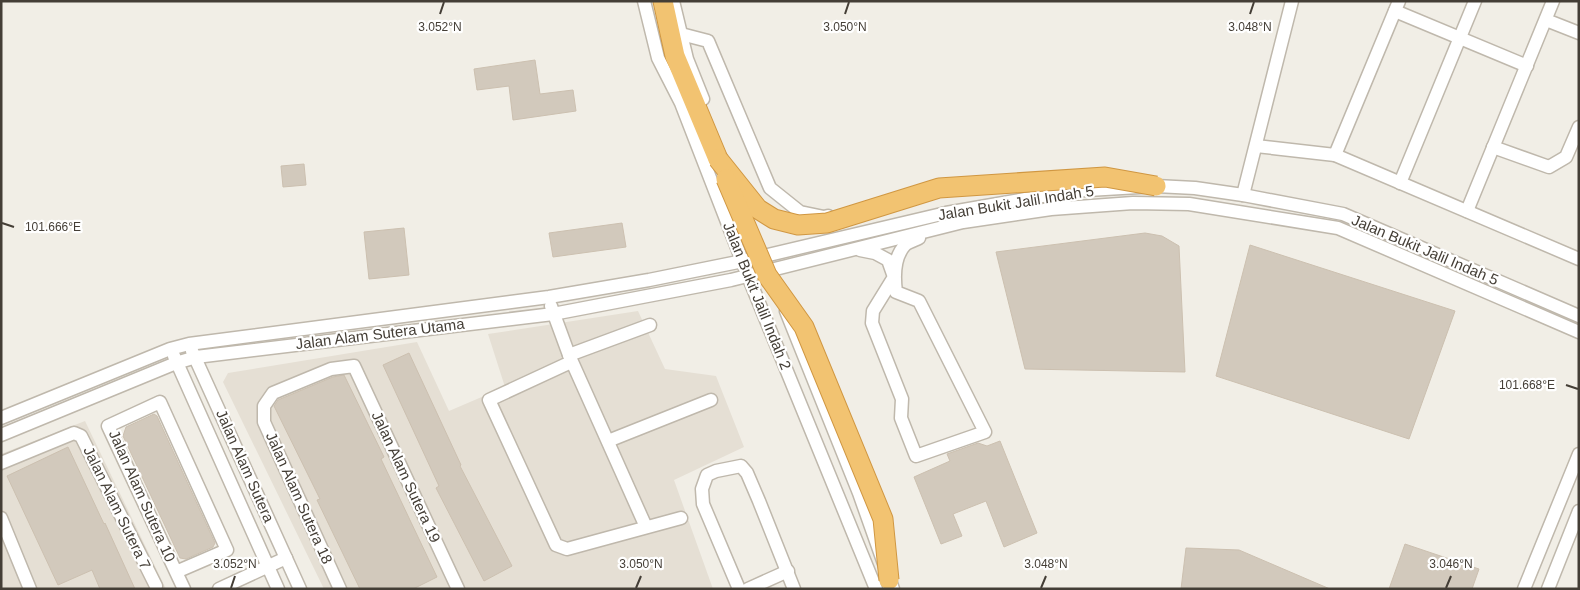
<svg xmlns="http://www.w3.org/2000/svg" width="1580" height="590" font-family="Helvetica,sans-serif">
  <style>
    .residential { fill: #e5dfd4 }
    .building { fill: #d2c9bc; stroke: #ccc0b0 }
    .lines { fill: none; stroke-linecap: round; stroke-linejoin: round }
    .minor-casing { stroke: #bfb8ac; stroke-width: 15 }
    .highway-casing { stroke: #d09742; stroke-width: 21 }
    .minor { stroke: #fff; stroke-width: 12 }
    .highway { stroke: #f2c371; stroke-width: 19 }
    .highway-bridge-casing { stroke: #d09742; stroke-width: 21; stroke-linecap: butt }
    .highway-bridge { stroke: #f2c371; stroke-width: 19 }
    .ticks { fill: none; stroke: #443e36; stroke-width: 2 }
    .labels { text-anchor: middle; stroke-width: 4.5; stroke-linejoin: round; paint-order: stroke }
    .street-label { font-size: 15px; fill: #443e36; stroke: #fff }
    .ticks-label { font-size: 12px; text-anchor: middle; fill: #443e36; stroke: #fff; stroke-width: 4.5; stroke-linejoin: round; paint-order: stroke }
  </style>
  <rect width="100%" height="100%" fill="#f1eee6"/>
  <g class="residential">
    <polygon points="638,311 665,369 716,376 744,447 674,480 713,589 324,589 223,382 228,373 417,342 449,411 505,387 488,334"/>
    <polygon points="85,421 166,589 1,589 1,454"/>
  </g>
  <g class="building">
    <polygon points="535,60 540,94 573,90 576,111 513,120 509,86 477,90 474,69"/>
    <polygon points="304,164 306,185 283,187 281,166"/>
    <polygon points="622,223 626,247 553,257 549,233"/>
    <polygon points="404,228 409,275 369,279 364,232"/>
    <polygon points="1145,233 1162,236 1179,246 1185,372 1025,369 996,252"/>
    <polygon points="1250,245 1455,311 1409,439 1216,376"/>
    <polygon points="409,353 461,465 460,466 512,566 484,581 436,488 439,486 383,365"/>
    <polygon points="344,375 384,457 381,459 437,577 413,589 360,589 317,500 320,499 274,406 278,400 333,377"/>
    <polygon points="154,414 157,416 215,543 213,547 186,559 180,558 123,436 126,427"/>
    <polygon points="1000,441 1037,533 1004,547 986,501 953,514 962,536 941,544 914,477 950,461 947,454 978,443 987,446"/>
    <polygon points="68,447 104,524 105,523 135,589 100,589 92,570 58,585 7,476"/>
    <polygon points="1405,544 1479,569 1472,589 1389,589"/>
    <polygon points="1186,548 1239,550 1330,589 1181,589"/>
  </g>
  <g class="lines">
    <defs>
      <g id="minor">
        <polyline points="644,1 658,58 681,103 748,276 876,589"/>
        <polyline points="673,1 687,59 703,99"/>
        <polyline points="1395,11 1527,66"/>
        <polyline points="1546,20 1579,33"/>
        <polyline points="681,34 708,41 770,188 800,212 824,217 828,216"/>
        <polyline points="1256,146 1335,155 1579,259"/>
        <polyline points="1493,147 1549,167 1566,157 1579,127"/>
        <polyline points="1335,155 1399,1"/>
        <polyline points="1400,183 1475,1"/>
        <polyline points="1243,195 1292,1"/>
        <polyline points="1467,211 1553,1"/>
        <path d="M860 250 875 253 888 260 894 277 873 311 872 323 902 399 901 418 916 456 985 432 919 301 896 292C894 277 893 258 905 245 908 242 915 240 919 238"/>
        <polyline points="551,306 569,355 646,527"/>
        <polyline points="786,311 859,493 893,589"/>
        <polyline points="192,351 300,589"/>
        <polyline points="569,355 650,325"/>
        <polyline points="174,356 278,589"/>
        <polyline points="571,362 489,400 556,545 567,549 681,518"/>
        <polyline points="1,418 170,349 189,344 549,297 649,280 743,261 946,213 1071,191 1156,186 1195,188 1243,195 1343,214 1579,316"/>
        <polyline points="1,435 176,363 196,357 553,314 731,280 963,222 1051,209 1133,203 1189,204 1338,228 1579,332"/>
        <polyline points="608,441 711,400"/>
        <polyline points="1,463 74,433 81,436 156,586"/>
        <polyline points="1,518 30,589"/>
        <polyline points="176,572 227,550 160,402 108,426 176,572 184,589"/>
        <polyline points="219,589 286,558"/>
        <polyline points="340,589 264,422 264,406 273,393 331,369 354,366 458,589"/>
        <polyline points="739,589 703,504 702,489 707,475 716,471 741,466 747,473 759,501 794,589"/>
        <polyline points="748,589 788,571"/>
        <polyline points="1524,589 1579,454"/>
        <polyline points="1548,589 1579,511"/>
      </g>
      <polyline id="highway" points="663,1 675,56 718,159"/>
    </defs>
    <use href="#minor" class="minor-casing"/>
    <use href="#highway" class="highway-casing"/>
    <use href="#minor" class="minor"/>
    <use href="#highway" class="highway"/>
    <defs>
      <g id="highway-bridge">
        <polyline points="718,159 758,209 774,219 798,225 827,223 939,188 1105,177 1156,186"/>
        <polyline points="726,179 767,275 804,327 883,519 889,580"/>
      </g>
    </defs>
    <use href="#highway-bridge" class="highway-bridge-casing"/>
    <use href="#highway-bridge" class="highway-bridge"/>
  </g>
  <path class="ticks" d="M440 14 444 2M845 14 849 2M1250 14 1254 2M2 223 14 227M1566 385 1578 389M231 588 235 576M636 588 641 576M1041 588 1046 576M1446 588 1451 576"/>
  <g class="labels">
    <g class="street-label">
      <text transform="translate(1016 203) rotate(-9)" y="5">Jalan Bukit Jalil Indah 5</text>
      <text transform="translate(1425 250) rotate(23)" y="5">Jalan Bukit Jalil Indah 5</text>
      <text transform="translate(757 296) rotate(68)" y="5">Jalan Bukit Jalil Indah 2</text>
      <text transform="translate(380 334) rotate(-7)" y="5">Jalan Alam Sutera Utama</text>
      <text transform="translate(245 466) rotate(66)" y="5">Jalan Alam Sutera</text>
      <text transform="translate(406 477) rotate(65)" y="5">Jalan Alam Sutera 19</text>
      <text transform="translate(142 496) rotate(66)" y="5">Jalan Alam Sutera 10</text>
      <text transform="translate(299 498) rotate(66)" y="5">Jalan Alam Sutera 18</text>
      <text transform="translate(117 508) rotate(64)" y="5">Jalan Alam Sutera 7</text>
    </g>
  </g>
  <g class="ticks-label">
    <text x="440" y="31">3.052°N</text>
    <text x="845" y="31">3.050°N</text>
    <text x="1250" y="31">3.048°N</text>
    <text x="53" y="231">101.666°E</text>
    <text x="1527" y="389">101.668°E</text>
    <text x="235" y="568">3.052°N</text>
    <text x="641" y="568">3.050°N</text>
    <text x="1046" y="568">3.048°N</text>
    <text x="1451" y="568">3.046°N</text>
  </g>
  <rect width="1580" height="590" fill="none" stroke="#443e36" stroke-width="5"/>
</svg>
